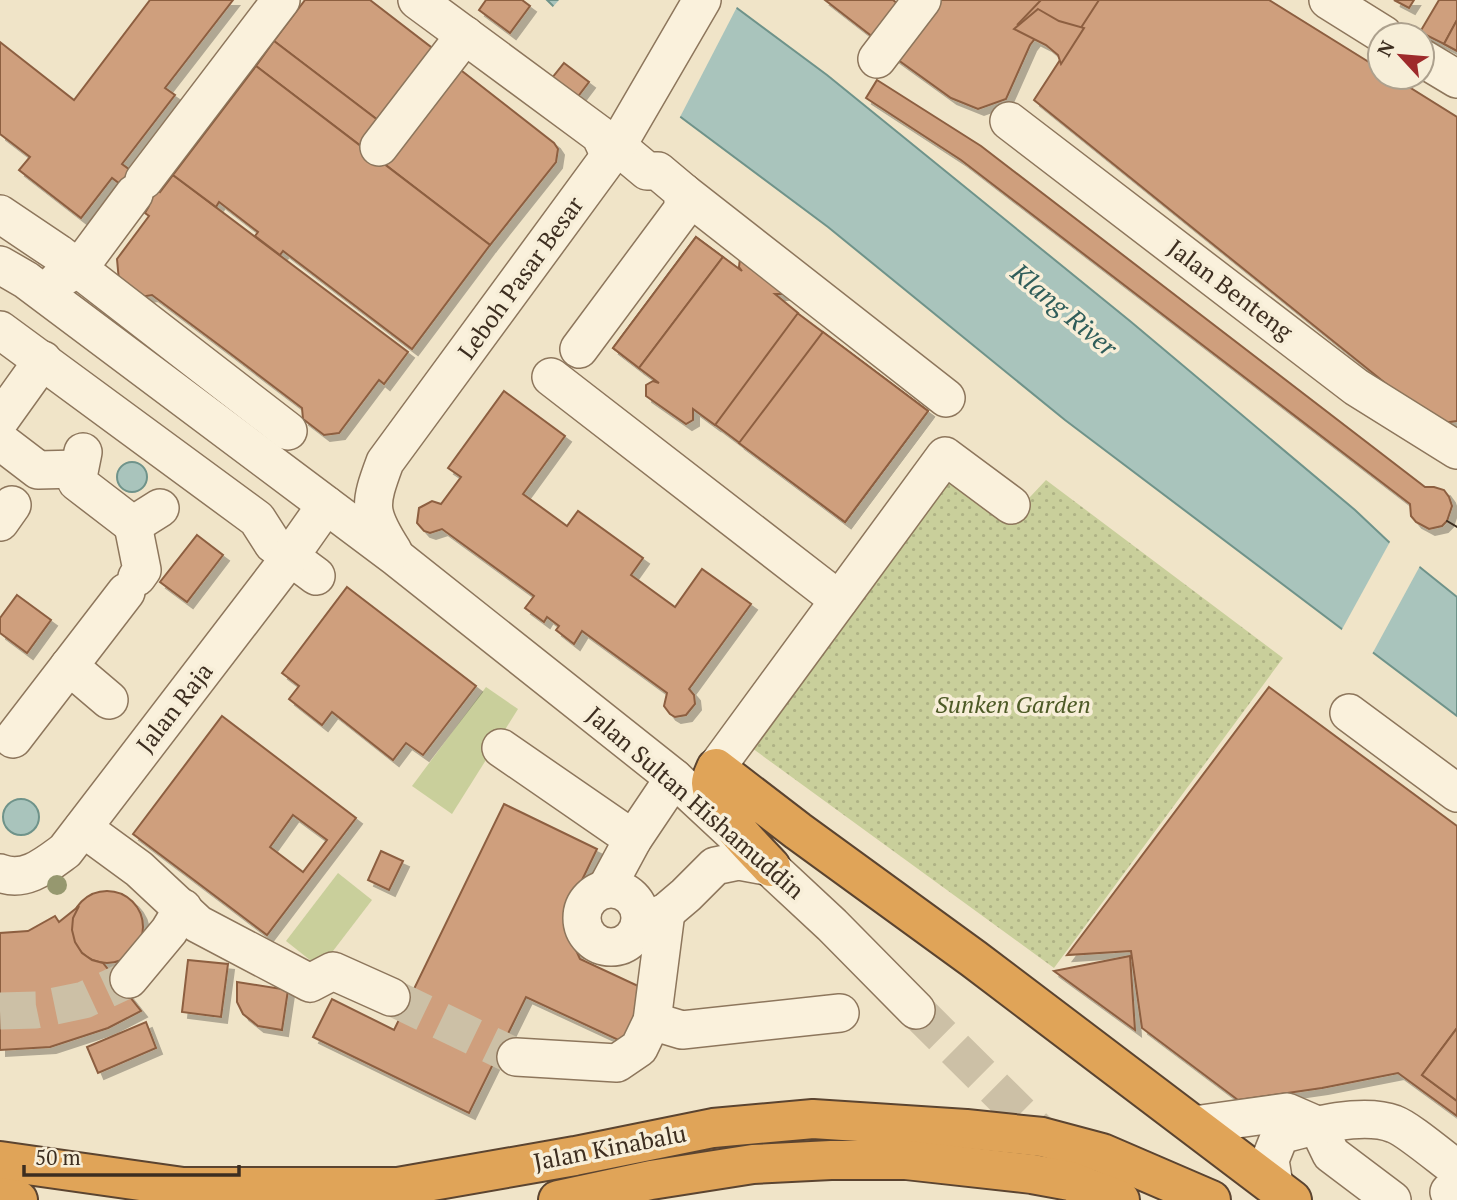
<svg xmlns="http://www.w3.org/2000/svg" width="1457" height="1200" font-family="'PT Serif',serif">
  <style>
    .grass { fill: #c9cf9b }
    .garden { fill: url(#garden-dots) }
    .water { fill: #a9c4bc; stroke: #6f938a; stroke-width: 2 }
    .pier { fill: #f0e4c8 }
    .building { fill: #cf9f7d; stroke: #8d5f41; stroke-width: 2; fill-rule: evenodd; filter: url(#shadow) }
    .lines { fill: none; stroke-linecap: round; stroke-linejoin: round }
    .minor-tunnel { stroke: #ccc0a6; stroke-width: 37; stroke-dasharray: 37 18; stroke-linecap: butt }
    .minor-casing { stroke: #8d765c; stroke-width: 40 }
    .highway-casing { stroke: #5b4430; stroke-width: 42 }
    .minor { stroke: #faf1dc; stroke-width: 37 }
    .highway { stroke: #e0a458; stroke-width: 38 }
    .tram { stroke: #3d2e20; stroke-width: 2 }
    .tree { fill: #96986f }
    .labels { text-anchor: middle; stroke-width: 7; stroke-linejoin: round; paint-order: stroke }
    .street-label { font-size: 24px; fill: #3d2e20; stroke: #f7eed8 }
    .park-label { font-size: 24px; font-style: italic; fill: #4d5a26; stroke: #f7eed8 }
    .water-label { font-size: 26px; font-style: italic; fill: #2f5d5a; stroke: #f7eed8 }
  </style>
  <defs>
    <pattern id="garden-dots" width="8" height="8" patternUnits="userSpaceOnUse" patternTransform="scale(1.75)"><rect width="8" height="8" fill="#c9cf9b"/><path d="M2 2h.1M6 6h.1" fill="none" stroke="#aeb285" stroke-width="1.8" stroke-linecap="round"/></pattern>
    <filter id="shadow"><feDropShadow dx="6" dy="6" stdDeviation="0" flood-color="#0004"/></filter>
  </defs>
  <rect width="100%" height="100%" fill="#f0e4c8"/>
  <g class="grass">
    <polygon points="486,687 518,709 452,814 412,786"/>
    <polygon points="338,873 372,900 320,968 286,941"/>
  </g>
  <polygon class="garden" points="953,473 1014,514 1046,480 1283,658 1054,968 745,743"/>
  <g class="water">
    <polygon points="547,0 726,0 827,75 1130,321 1355,510 1391,544 1457,597 1457,716 1065,420 828,227 619,71"/>
    <circle cx="132" cy="477" r="15"/>
    <circle cx="21" cy="817" r="18"/>
  </g>
  <g class="pier">
    <polygon points="559,0 732,0 738,5 679,119 616,73 583,42 551,9"/>
    <polygon points="1391,540 1421,564 1371,656 1340,633"/>
  </g>
  <g class="building">
    <polygon points="150,0 233,0 165,88 175,95 122,164 160,192 173,175 408,352 384,384 379,380 339,433 324,435 303,419 302,408 227,351 152,295 140,297 119,281 117,259 149,216 145,213 149,206 112,178 81,218 19,170 30,157 0,134 0,42 74,100"/>
    <polygon points="305,0 370,0 440,54 379,121 274,41"/>
    <polygon points="486,0 522,0 530,6 510,33 479,10"/>
    <polygon points="825,0 893,0 903,8 878,41"/>
    <polygon points="939,0 1065,0 1030,45 1006,99 978,109 951,98 894,57"/>
    <polygon points="1041,0 1112,0 1082,34 1073,54 1071,64 1063,49 1053,40 1039,31 1018,24"/>
    <polygon points="1099,0 1269,0 1380,69 1380,77 1393,77 1457,117 1457,421 1436,424 1034,100"/>
    <polygon points="1394,0 1414,0 1409,8"/>
    <polygon points="1439,0 1457,0 1457,20 1444,44 1420,32"/>
    <polygon points="1038,9 1059,21 1084,28 1061,64 1058,55 1046,45 1014,29"/>
    <polygon points="1457,20 1457,51 1444,44"/>
    <polygon points="274,41 379,121 361,146 256,66"/>
    <polygon points="564,63 589,82 573,103 548,83"/>
    <polygon points="453,64 554,143 558,149 556,162 490,245 378,159"/>
    <polygon points="256,66 490,245 412,349 283,251 280,255 255,236 258,232 219,202 216,207 173,175"/>
    <polygon points="877,80 981,146 1425,487 1434,487 1444,490 1449,497 1452,506 1447,521 1442,526 1429,529 1416,522 1411,516 1410,504 961,160 866,98"/>
    <polygon points="696,237 928,411 845,522 613,348"/>
    <polygon points="696,237 723,257 639,368 613,348"/>
    <polygon points="723,257 742,271 739,267 740,258 786,294 775,294 798,313 715,425 693,409 693,420 686,424 646,396 646,385 653,381 659,383 639,368"/>
    <polygon points="823,332 928,411 845,522 739,443"/>
    <polygon points="504,391 565,436 523,494 567,526 578,511 643,558 631,575 675,607 702,569 751,604 689,689 694,695 695,704 686,715 675,717 670,714 664,706 667,693 582,631 574,644 556,630 559,626 547,617 544,622 525,608 534,596 442,529 430,533 424,531 417,523 419,508 432,501 441,504 461,477 448,468"/>
    <polygon points="197,535 223,555 187,602 160,582"/>
    <polygon points="347,587 476,686 423,755 406,743 393,760 332,712 322,725 289,699 299,686 282,673"/>
    <polygon points="17,595 51,620 27,653 0,633 0,618"/>
    <polygon points="1269,687 1457,826 1457,1028 1422,1075 1457,1101 1457,1116 1398,1073 1322,1088 1238,1100 1142,1028 1131,951 1067,955"/>
    <path d="M222 716 356 818 267 935 133 834ZM293 815 327 840 303 872 270 847Z"/>
    <polygon points="504,804 597,849 568,909 570,937 580,959 651,992 627,1044 526,997 469,1113 313,1037 332,999 394,1030"/>
    <polygon points="381,851 403,861 389,890 368,880"/>
    <circle cx="107" cy="927" r="36"/>
    <polygon points="79,906 73,918 72,930 75,942 82,953 92,960 103,963 141,1011 108,1028 50,1047 0,1050 0,933 28,931 55,916 59,922"/>
    <polygon points="1130,956 1135,1030 1054,971"/>
    <polygon points="188,960 228,964 221,1017 182,1012"/>
    <polygon points="237,982 288,990 282,1030 258,1026 243,1014 237,1002"/>
    <polygon points="146,1022 156,1048 98,1073 87,1047"/>
    <polygon points="1457,1028 1457,1101 1422,1075"/>
  </g>
  <g class="lines">
    <g class="minor-tunnel">
      <polyline points="391,997 516,1057"/>
      <polyline points="916,1010 1058,1151"/>
      <polyline points="0,1011 36,1010 84,1000 129,979"/>
    </g>
    <defs>
      <g id="minor">
        <polyline points="417,0 600,135 610,156"/>
        <polyline points="1328,0 1384,35"/>
        <polyline points="1422,58 1457,79"/>
        <polyline points="877,59 922,0"/>
        <polyline points="1009,121 1356,387 1457,450"/>
        <polyline points="379,147 465,35"/>
        <polyline points="144,180 281,0"/>
        <polyline points="683,192 946,398"/>
        <polyline points="0,214 58,253 288,431"/>
        <polyline points="0,265 26,280 397,558 674,778 832,925 916,1010"/>
        <polyline points="58,280 79,268 134,194"/>
        <polyline points="0,330 257,519 273,544 316,576"/>
        <polyline points="579,349 683,209 683,192 658,171 647,171 617,146"/>
        <polyline points="551,377 839,600"/>
        <polyline points="0,420 43,360"/>
        <polyline points="0,441 38,470 79,469"/>
        <polyline points="83,452 77,482 133,525 160,508"/>
        <polyline points="0,522 12,505"/>
        <polyline points="133,525 142,570 137,577"/>
        <path d="M393 551C368 512 369 505 385 462L617 146 702 0"/>
        <polyline points="69,666 109,700"/>
        <polyline points="1349,713 1457,793"/>
        <polyline points="13,739 126,592"/>
        <polyline points="501,748 633,839"/>
        <polyline points="716,768 945,456 1011,505"/>
        <polyline points="83,828 139,869 198,924 310,983 333,971 391,997"/>
        <path d="M0 873C25 883 46 865 65 851L281 569 326 505"/>
        <polyline points="606,889 633,839 674,778"/>
        <circle cx="611" cy="918" r="29"/>
        <polyline points="643,922 666,912 686,895 715,866 739,861 771,867"/>
        <polyline points="129,979 169,931 183,908"/>
        <polyline points="652,1021 682,1030 840,1013"/>
        <polyline points="516,1057 617,1063 639,1048 652,1021 666,912"/>
        <polyline points="1194,1125 1287,1112 1317,1125 1331,1154 1392,1200"/>
        <path d="M1274 1185 1270 1160 1280 1135C1312 1126 1363 1112 1394 1124 1408 1129 1443 1159 1457 1169"/>
        <polyline points="1449,1192 1457,1198"/>
      </g>
      <g id="highway">
        <path d="M771 867C753 847 713 811 711 783 711 778 714 773 716 768L798 831 974 959 1292 1200"/>
        <polyline points="0,1161 183,1187 398,1187 575,1156 713,1128 813,1119 966,1129 1042,1137 1102,1153 1211,1200"/>
        <polyline points="0,1197 18,1200"/>
        <polyline points="558,1200 651,1180 753,1164 831,1160 906,1160 1032,1174 1070,1181 1120,1200"/>
      </g>
    </defs>
    <use href="#minor" class="minor-casing"/>
    <use href="#highway" class="highway-casing"/>
    <use href="#minor" class="minor"/>
    <use href="#highway" class="highway"/>
    <polyline class="tram" points="1447,521 1457,527"/>
  </g>
  <circle class="tree" cx="57" cy="885" r="10"/>
  <g class="labels">
    <g class="street-label">
      <text transform="translate(521 278) rotate(-54)" y="8">Leboh Pasar Besar</text>
      <text transform="translate(1230 290) rotate(37)" y="8">Jalan Benteng</text>
      <text transform="translate(175 708) rotate(-52)" y="8">Jalan Raja</text>
      <text transform="translate(695 803) rotate(41)" y="8">Jalan Sultan Hishamuddin</text>
      <text transform="translate(610 1148) rotate(-11)" y="8">Jalan Kinabalu</text>
    </g>
    <g class="park-label">
      <text x="1013" y="713">Sunken Garden</text>
    </g>
    <g class="water-label">
      <text transform="translate(1064 310) rotate(40)" y="9">Klang River</text>
    </g>
  </g>
  <g transform="translate(1401 56) rotate(296)"><circle r="33" fill="#f7eed8" stroke="#ada18e" stroke-width="2"/>
  <path d="M0-5L12 26L0 18L-12 26Z" fill="#9e2a2b"/>
  <text y="-10" font-size="19" font-weight="bold" text-anchor="middle" fill="#3d2e20">N</text>
  </g>
  <path d="M24 1165v10h215v-10" fill="none" stroke="#3d2e20" stroke-width="3.5"/>
  <text x="35" y="1165" font-size="21" fill="#3d2e20" stroke="#f7eed8" stroke-width="5" paint-order="stroke">50 m</text>
</svg>
